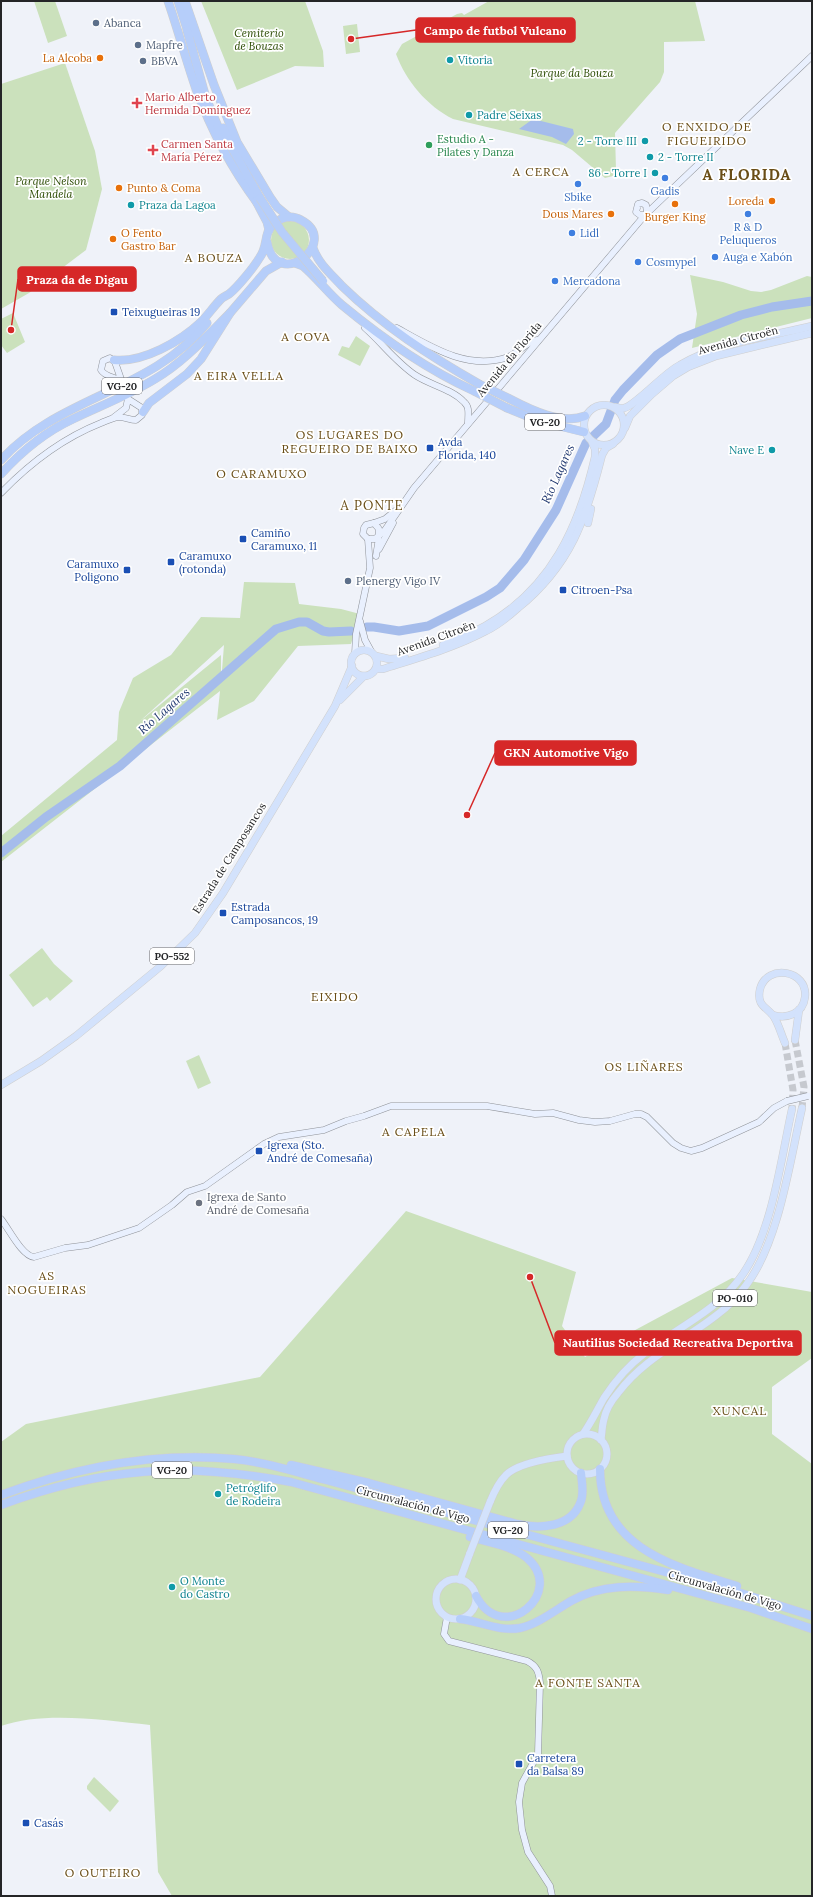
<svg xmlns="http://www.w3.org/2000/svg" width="813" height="1897" font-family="Lora,serif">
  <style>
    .green { fill: #cbe1bc; fill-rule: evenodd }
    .water { fill: #a5bceb }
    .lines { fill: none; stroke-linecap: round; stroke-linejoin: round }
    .river { stroke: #a5bceb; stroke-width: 9 }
    .primary-tunnel { stroke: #c6c9cf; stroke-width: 7; stroke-dasharray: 7 3.5; stroke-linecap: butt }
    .secondary-casing { stroke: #8f9298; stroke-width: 7 }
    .primary-casing { stroke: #cfcfcf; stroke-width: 8 }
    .highway-casing { stroke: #cfcfcf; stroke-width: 9 }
    .secondary { stroke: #e9f0fe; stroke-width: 6 }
    .primary { stroke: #d3e2fc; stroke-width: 7 }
    .highway { stroke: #b6cefa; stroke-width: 8 }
    .secondary-bridge-casing { stroke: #8f9298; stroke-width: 7; stroke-linecap: butt }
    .primary-bridge-casing { stroke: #cfcfcf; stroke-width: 8; stroke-linecap: butt }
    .highway-bridge-casing { stroke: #cfcfcf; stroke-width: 9; stroke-linecap: butt }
    .secondary-bridge { stroke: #e9f0fe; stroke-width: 6 }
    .primary-bridge { stroke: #d3e2fc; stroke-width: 7 }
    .highway-bridge { stroke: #b6cefa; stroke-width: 8 }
    .service-dot { fill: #5c6f8a; stroke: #fff; stroke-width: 1.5 }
    .food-dot { fill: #e8710a; stroke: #fff; stroke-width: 1.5 }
    .culture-dot { fill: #0f9aa8; stroke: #fff; stroke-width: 1.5 }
    .health-dot { fill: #e0444e; stroke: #fff; stroke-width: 1.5 }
    .leisure-dot { fill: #2e9e5b; stroke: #fff; stroke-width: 1.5 }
    .shop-dot { fill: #3f7fe0; stroke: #fff; stroke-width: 1.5 }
    .transit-dot { fill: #1a4fb4; stroke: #fff; stroke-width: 1.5 }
    .worship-dot { fill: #6b7280; stroke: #fff; stroke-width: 1.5 }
    .labels { text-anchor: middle; stroke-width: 3.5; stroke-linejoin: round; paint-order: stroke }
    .shield { fill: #fff; stroke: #666668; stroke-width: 1 }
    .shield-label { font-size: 10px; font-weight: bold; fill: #242527 }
    .service-label { font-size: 11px; fill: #4e5e75; stroke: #fff; text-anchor: start }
    .park-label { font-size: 11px; font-style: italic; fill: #2a4a01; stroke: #fff }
    .food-label { font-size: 11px; fill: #c56008; stroke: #fff; text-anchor: end }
    .culture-label { font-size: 11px; fill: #0d838f; stroke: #fff; text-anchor: start }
    .health-label { font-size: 11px; fill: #be3a42; stroke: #fff; text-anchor: start }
    .leisure-label { font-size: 11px; fill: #27864d; stroke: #fff; text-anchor: start }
    .shop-label { font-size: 11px; fill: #366cbe; stroke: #fff; text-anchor: start }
    .transit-label { font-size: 11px; fill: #164399; stroke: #fff; text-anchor: start }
    .street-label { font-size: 11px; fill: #242527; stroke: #fff }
    .worship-label { font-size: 11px; fill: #5b616d; stroke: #fff; text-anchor: start }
    .neighbourhood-label { font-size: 12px; letter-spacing: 1px; fill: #694d16; stroke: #fff }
    .water-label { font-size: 12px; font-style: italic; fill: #203870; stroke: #fff }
    .quarter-label { font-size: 13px; letter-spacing: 1px; fill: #694d16; stroke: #fff }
    .district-label { font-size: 15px; font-weight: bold; letter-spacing: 1px; fill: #694d16; stroke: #fff }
    .leader { fill: none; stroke: #d62828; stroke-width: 1.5 }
    .callout-dot { fill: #d62828; stroke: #fff; stroke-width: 1.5 }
    .callout { fill: #d62828; stroke: #d62828; stroke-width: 1.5 }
    .callout-label { font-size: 12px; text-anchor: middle; font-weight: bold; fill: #fff }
  </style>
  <rect width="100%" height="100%" fill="#eff2f9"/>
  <g class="green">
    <polygon points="34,1 55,1 67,36 48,43"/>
    <polygon points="201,1 305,1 323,51 324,67 295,66 237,90"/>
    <path d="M489 1H695L705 41 664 42V72L660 82 615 133 616 170 613 176 605 178 572 150 563 145 453 119C427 106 406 81 396 54L402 44 457 14 462 13 464 15Z"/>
    <polygon points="357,24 360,52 346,54 343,26"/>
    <polygon points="65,63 95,151 102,189 86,250 29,293 1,309 1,84"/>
    <circle cx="290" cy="240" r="19"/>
    <polygon points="690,275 723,282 751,291 761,292 771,290 807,276 812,277 812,318 692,348 697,314"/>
    <polygon points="13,313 25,342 7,353 1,345 1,319"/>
    <polygon points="356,336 370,346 360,366 338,355 342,346 349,348"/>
    <path d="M244 582 295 583 299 604 341 609 360 614 351 644 298 646 254 701 217 720 220 691 1 862V836L117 740 119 712 133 678 171 655 201 617 240 618ZM224 645 221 683V655L139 722Z"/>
    <polygon points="42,948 54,964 73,981 50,1001 47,997 33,1007 9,975"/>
    <polygon points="199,1055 211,1083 198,1089 186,1061"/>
    <path d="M406 1211 576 1272 562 1326 585 1357 732 1278 812 1292V1358L772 1387V1434L812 1464V1896H172L158 1872 150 1725C105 1720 43 1711 1 1726V1442L26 1424 260 1377Z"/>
    <polygon points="94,1777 119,1801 110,1812 87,1789 87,1786"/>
  </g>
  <polygon class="water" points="533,119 573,129 574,134 566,144 552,137 519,129"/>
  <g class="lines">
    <g class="river">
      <polyline points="367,627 374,627 399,631 428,626 486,597 500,588 524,560 556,510 586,443 606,424 615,400 623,390 657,355 680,339 741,315 772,307 812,301"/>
      <polyline points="1,853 46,817 120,766 276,629 299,622 307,622 323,631 329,632 351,631"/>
    </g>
    <g class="primary-tunnel">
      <polyline points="795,1040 804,1087 802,1108"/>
      <polyline points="785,1043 793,1090 792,1109"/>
    </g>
    <defs>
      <g id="secondary">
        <polyline points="645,215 640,215 636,212 638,204 642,203 646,205 647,213"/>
        <path d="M365 328C382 343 396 362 415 375 430 385 452 389 464 402 470 407 468 415 468 423"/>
        <path d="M397 328C431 347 468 371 508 357 518 353 528 341 537 340"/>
        <path d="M110 358 115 362 122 382C115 376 106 378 101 370L103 361Z"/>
        <path d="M1 493C29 464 63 438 101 423 106 421 112 418 118 417 125 417 130 420 136 420L142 415V408L128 399 126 408 113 418"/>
        <polyline points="374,523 385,519 395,511"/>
        <polyline points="379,549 393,523"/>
        <path d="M376 556C378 547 379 538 379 529L374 523 366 525 364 528 363 534 368 539H375L385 530 414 488 645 215 812 56"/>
        <polyline points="360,621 365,640 371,651"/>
        <polyline points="355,654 356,634 370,568 368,539"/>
        <path d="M1 1219C9 1229 22 1256 34 1257L65 1248 88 1245 139 1228 172 1205 187 1192 205 1186 264 1144 279 1137 324 1130 346 1121 364 1116 391 1106H487L535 1114 553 1113 579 1120 595 1122 610 1121 635 1114H641L647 1117 673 1143 681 1148 691 1151 702 1148 759 1122 774 1108 787 1101"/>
        <path d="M447 1617 444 1634 449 1641 527 1661C537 1666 539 1672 540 1683L538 1754 522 1783 519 1802 522 1830 528 1852 550 1886 552 1896"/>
      </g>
      <g id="primary">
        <circle cx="604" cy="425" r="20"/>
        <path d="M615 407C617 407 622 409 624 408 635 406 665 372 680 365 719 342 768 337 812 326"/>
        <polyline points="625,428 630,416 652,394 673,376 688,367 716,356 812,333"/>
        <polyline points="588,523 591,509"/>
        <path d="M443 645C457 639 472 633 485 626 551 589 579 527 595 457V449L592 442"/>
        <circle cx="364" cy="663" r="13"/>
        <polyline points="376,656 389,659 405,658"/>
        <path d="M376 669H383C418 658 454 648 486 631 498 625 508 617 518 608 571 565 586 519 602 455L606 448 613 444"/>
        <polyline points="340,700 364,676"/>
        <path d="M773 1015C787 1019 803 1014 805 997 808 970 767 963 760 989 756 1007 768 1007 774 1017 779 1025 781 1034 785 1043"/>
        <polyline points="795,1040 799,1010"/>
        <polyline points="1,1085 41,1061 76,1036 161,966 195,933 223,893 335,706 352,666"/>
        <path d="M583 1434C591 1423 597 1410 604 1398 615 1381 629 1365 645 1353 679 1326 718 1311 743 1274 772 1232 781 1159 792 1109"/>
        <circle cx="587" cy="1454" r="20"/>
        <path d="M601 1440C602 1433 602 1426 604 1419 606 1409 612 1400 618 1393 645 1357 684 1341 718 1314 729 1306 739 1295 747 1284 779 1241 790 1161 802 1108"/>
        <path d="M490 1502C494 1492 499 1482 506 1475 518 1463 551 1458 567 1456"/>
        <circle cx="456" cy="1599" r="20"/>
        <polyline points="460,1580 470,1553"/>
      </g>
      <g id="highway">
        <path d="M168 1C178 30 186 60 196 89 211 130 232 169 258 204"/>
        <polyline points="178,1 189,35"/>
        <polyline points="185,1 214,85 237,142 270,197 277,207 289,217"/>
        <polyline points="187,30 206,98 222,136"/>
        <polyline points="223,128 232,148 260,198"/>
        <polyline points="256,201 267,222 269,230"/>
        <path d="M313 248C318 263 331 274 342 286 383 326 430 356 479 384"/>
        <path d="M295 263 303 266C317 278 328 293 342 305 383 339 426 369 474 391"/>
        <path d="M114 360C143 363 181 341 201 322 208 315 214 306 221 299 223 297 226 296 229 294 238 287 254 267 260 257 266 249 265 240 268 232 274 219 289 213 301 220 342 242 276 293 267 242"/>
        <path d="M510 399C531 410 562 425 585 416"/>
        <polyline points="507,408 539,421 584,432"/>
        <polyline points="143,412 149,403 187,374 201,359 230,313 266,271 282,262"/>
        <path d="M1 460C59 396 151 392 207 323"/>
        <path d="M1 474C21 452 45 432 73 419 100 406 129 395 155 379 184 362 206 337 230 313"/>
        <path d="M291 1465 369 1483 517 1524C540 1529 572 1528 581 1501 584 1493 582 1482 581 1473"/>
        <path d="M600 1469C600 1549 676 1567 737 1586"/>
        <path d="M1 1495C76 1467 154 1452 234 1459 265 1462 296 1472 326 1480L728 1589 812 1616"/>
        <path d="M1 1505C103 1467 185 1462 291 1482L751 1608 812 1629"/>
        <path d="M470 1537C488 1542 512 1546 527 1558 567 1592 503 1647 476 1596"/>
        <path d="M460 1619C480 1621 499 1632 520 1628 538 1624 554 1611 571 1601 601 1584 635 1585 668 1590"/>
      </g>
    </defs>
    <use href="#secondary" class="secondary-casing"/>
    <use href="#primary" class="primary-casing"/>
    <use href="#highway" class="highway-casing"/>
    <use href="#secondary" class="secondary"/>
    <use href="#primary" class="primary"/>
    <use href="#highway" class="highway"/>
    <defs>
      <polyline id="secondary-bridge" points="787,1101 808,1096"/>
      <polyline id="primary-bridge" points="470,1553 490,1502"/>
      <g id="highway-bridge">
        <polyline points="260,198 282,232 323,281"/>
        <polyline points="479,384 510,399"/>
        <polyline points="474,391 507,408"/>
      </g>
    </defs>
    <use href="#secondary-bridge" class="secondary-bridge-casing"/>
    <use href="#primary-bridge" class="primary-bridge-casing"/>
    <use href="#highway-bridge" class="highway-bridge-casing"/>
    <use href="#secondary-bridge" class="secondary-bridge"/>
    <use href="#primary-bridge" class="primary-bridge"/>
    <use href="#highway-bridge" class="highway-bridge"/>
  </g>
  <g class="service-dot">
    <circle cx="96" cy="23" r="4"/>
    <circle cx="138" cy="45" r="4"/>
    <circle cx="143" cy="61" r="4"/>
    <circle cx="348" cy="581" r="4"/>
  </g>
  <g class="food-dot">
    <circle cx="100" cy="58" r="4"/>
    <circle cx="119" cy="188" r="4"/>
    <circle cx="772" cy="201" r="4"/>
    <circle cx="675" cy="204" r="4"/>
    <circle cx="611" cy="214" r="4"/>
    <circle cx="113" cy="239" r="4"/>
  </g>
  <g class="culture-dot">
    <circle cx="450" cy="60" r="4"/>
    <circle cx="469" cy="115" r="4"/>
    <circle cx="645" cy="141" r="4"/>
    <circle cx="650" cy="157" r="4"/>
    <circle cx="655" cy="173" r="4"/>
    <circle cx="131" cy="205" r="4"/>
    <circle cx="772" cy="450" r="4"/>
    <circle cx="218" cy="1494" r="4"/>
    <circle cx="172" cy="1587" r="4"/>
  </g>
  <g class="health-dot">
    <path d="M135 97h4v4h4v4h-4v4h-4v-4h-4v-4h4z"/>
    <path d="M151 144h4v4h4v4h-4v4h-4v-4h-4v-4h4z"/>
  </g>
  <circle class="leisure-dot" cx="429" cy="145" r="4"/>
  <g class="shop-dot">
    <circle cx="665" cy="178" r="4"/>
    <circle cx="578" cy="184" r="4"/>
    <circle cx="748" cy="214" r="4"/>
    <circle cx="572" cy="233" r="4"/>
    <circle cx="715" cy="257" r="4"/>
    <circle cx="638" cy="262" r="4"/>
    <circle cx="555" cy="281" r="4"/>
  </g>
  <g class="transit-dot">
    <rect x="110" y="308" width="8" height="8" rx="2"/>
    <rect x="426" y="444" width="8" height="8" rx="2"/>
    <rect x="239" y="535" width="8" height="8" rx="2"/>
    <rect x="167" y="558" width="8" height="8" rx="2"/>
    <rect x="123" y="566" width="8" height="8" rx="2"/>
    <rect x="559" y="586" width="8" height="8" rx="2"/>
    <rect x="219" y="909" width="8" height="8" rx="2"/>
    <rect x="255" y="1147" width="8" height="8" rx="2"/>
    <rect x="515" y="1760" width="8" height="8" rx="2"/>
    <rect x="22" y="1819" width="8" height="8" rx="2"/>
  </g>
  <circle class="worship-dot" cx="199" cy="1203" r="4"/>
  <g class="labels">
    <g class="shield">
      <rect x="102" y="378" width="40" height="16" rx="3"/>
      <rect x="525" y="414" width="40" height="16" rx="3"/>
      <rect x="150" y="948" width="44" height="16" rx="3"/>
      <rect x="713" y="1290" width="44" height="16" rx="3"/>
      <rect x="152" y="1462" width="40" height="16" rx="3"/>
      <rect x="488" y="1522" width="40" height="16" rx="3"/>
    </g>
    <g class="shield-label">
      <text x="122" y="390">VG-20</text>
      <text x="545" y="426">VG-20</text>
      <text x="172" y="960">PO-552</text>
      <text x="735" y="1302">PO-010</text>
      <text x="172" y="1474">VG-20</text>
      <text x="508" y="1534">VG-20</text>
    </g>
    <g class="service-label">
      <text x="104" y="27">Abanca</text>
      <text x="146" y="49">Mapfre</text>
      <text x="151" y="65">BBVA</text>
      <text x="356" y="585">Plenergy Vigo IV</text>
    </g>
    <g class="park-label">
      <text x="259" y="37">Cemiterio<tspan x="259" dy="13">de Bouzas</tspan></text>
      <text x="572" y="77">Parque da Bouza</text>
      <text x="51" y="185">Parque Nelson<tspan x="51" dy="13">Mandela</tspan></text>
    </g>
    <g class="food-label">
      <text x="92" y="62">La Alcoba</text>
      <text x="127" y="192" text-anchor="start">Punto &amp; Coma</text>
      <text x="764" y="205">Loreda</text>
      <text x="603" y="218">Dous Mares</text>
      <text x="675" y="221" text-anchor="middle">Burger King</text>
      <text x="121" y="237" text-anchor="start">O Fento<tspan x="121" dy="13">Gastro Bar</tspan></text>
    </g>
    <g class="culture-label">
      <text x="458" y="64">Vitoria</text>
      <text x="477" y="119">Padre Seixas</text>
      <text x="637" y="145" text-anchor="end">2 - Torre III</text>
      <text x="658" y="161">2 - Torre II</text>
      <text x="647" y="177" text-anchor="end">86 - Torre I</text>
      <text x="139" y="209">Praza da Lagoa</text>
      <text x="764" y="454" text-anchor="end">Nave E</text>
      <text x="226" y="1492">Petróglifo<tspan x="226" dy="13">de Rodeira</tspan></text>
      <text x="180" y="1585">O Monte<tspan x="180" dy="13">do Castro</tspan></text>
    </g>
    <g class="health-label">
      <text x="145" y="101">Mario Alberto<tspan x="145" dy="13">Hermida Domínguez</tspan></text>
      <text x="161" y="148">Carmen Santa<tspan x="161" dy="13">María Pérez</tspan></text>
    </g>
    <g class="leisure-label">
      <text x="437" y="143">Estudio A -<tspan x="437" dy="13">Pilates y Danza</tspan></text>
    </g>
    <g class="shop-label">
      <text x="665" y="195" text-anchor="middle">Gadis</text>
      <text x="578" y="201" text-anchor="middle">Sbike</text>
      <text x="748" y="231" text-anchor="middle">R &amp; D<tspan x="748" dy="13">Peluqueros</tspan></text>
      <text x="580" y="237">Lidl</text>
      <text x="723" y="261">Auga e Xabón</text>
      <text x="646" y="266">Cosmypel</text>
      <text x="563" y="285">Mercadona</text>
    </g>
    <g class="transit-label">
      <text x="122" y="316">Teixugueiras 19</text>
      <text x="438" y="446">Avda<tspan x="438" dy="13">Florida, 140</tspan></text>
      <text x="251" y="537">Camiño<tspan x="251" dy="13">Caramuxo, 11</tspan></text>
      <text x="179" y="560">Caramuxo<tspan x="179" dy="13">(rotonda)</tspan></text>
      <text x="119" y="568" text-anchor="end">Caramuxo<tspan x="119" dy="13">Poligono</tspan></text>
      <text x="571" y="594">Citroen-Psa</text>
      <text x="231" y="911">Estrada<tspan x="231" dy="13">Camposancos, 19</tspan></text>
      <text x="267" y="1149">Igrexa (Sto.<tspan x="267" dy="13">André de Comesaña)</tspan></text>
      <text x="527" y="1762">Carretera<tspan x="527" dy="13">da Balsa 89</tspan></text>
      <text x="34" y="1827">Casás</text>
    </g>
    <g class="street-label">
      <text transform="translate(738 340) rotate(-15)" y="4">Avenida Citroën</text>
      <text transform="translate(509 359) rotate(-50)" y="4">Avenida da Florida</text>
      <text transform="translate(436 638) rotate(-20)" y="4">Avenida Citroën</text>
      <text transform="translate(229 858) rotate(-58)" y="4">Estrada de Camposancos</text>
      <text transform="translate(413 1504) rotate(15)" y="4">Circunvalación de Vigo</text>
      <text transform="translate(725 1590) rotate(16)" y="4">Circunvalación de Vigo</text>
    </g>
    <g class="worship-label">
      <text x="207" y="1201">Igrexa de Santo<tspan x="207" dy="13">André de Comesaña</tspan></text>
    </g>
    <g class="neighbourhood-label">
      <text x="707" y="131">O ENXIDO DE<tspan x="707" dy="14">FIGUEIRIDO</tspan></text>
      <text x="541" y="176">A CERCA</text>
      <text x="214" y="262">A BOUZA</text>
      <text x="306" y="341">A COVA</text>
      <text x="239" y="380">A EIRA VELLA</text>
      <text x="350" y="439">OS LUGARES DO<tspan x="350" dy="14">REGUEIRO DE BAIXO</tspan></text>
      <text x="262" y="478">O CARAMUXO</text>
      <text x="335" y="1001">EIXIDO</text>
      <text x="644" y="1071">OS LIÑARES</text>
      <text x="414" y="1136">A CAPELA</text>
      <text x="47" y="1280">AS<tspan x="47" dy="14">NOGUEIRAS</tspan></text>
      <text x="740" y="1415">XUNCAL</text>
      <text x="588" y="1687">A FONTE SANTA</text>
      <text x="103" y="1877">O OUTEIRO</text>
    </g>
    <g class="water-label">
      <text transform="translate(558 474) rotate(-66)" y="4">Río Lagares</text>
      <text transform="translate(164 711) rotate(-41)" y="4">Río Lagares</text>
    </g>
    <g class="quarter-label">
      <text x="372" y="510">A PONTE</text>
    </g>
    <g class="district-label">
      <text x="747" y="180">A FLORIDA</text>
    </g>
  </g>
  <path class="leader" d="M351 39L416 30M11 330L18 279M467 815L495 753M530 1277L555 1343"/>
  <g class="callout-dot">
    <circle cx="351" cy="39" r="4"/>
    <circle cx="11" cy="330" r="4"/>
    <circle cx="467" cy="815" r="4"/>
    <circle cx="530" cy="1277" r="4"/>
  </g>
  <g class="callout">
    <rect x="416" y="18" width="159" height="24" rx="4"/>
    <rect x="18" y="267" width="118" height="24" rx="4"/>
    <rect x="495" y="741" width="141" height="24" rx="4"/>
    <rect x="555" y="1331" width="246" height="24" rx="4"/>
  </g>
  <g class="callout-label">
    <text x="495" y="35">Campo de futbol Vulcano</text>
    <text x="77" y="284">Praza da de Digau</text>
    <text x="566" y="757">GKN Automotive Vigo</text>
    <text x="678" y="1347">Nautilius Sociedad Recreativa Deportiva</text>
  </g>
  <rect width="813" height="1897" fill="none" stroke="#242527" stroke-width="4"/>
</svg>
